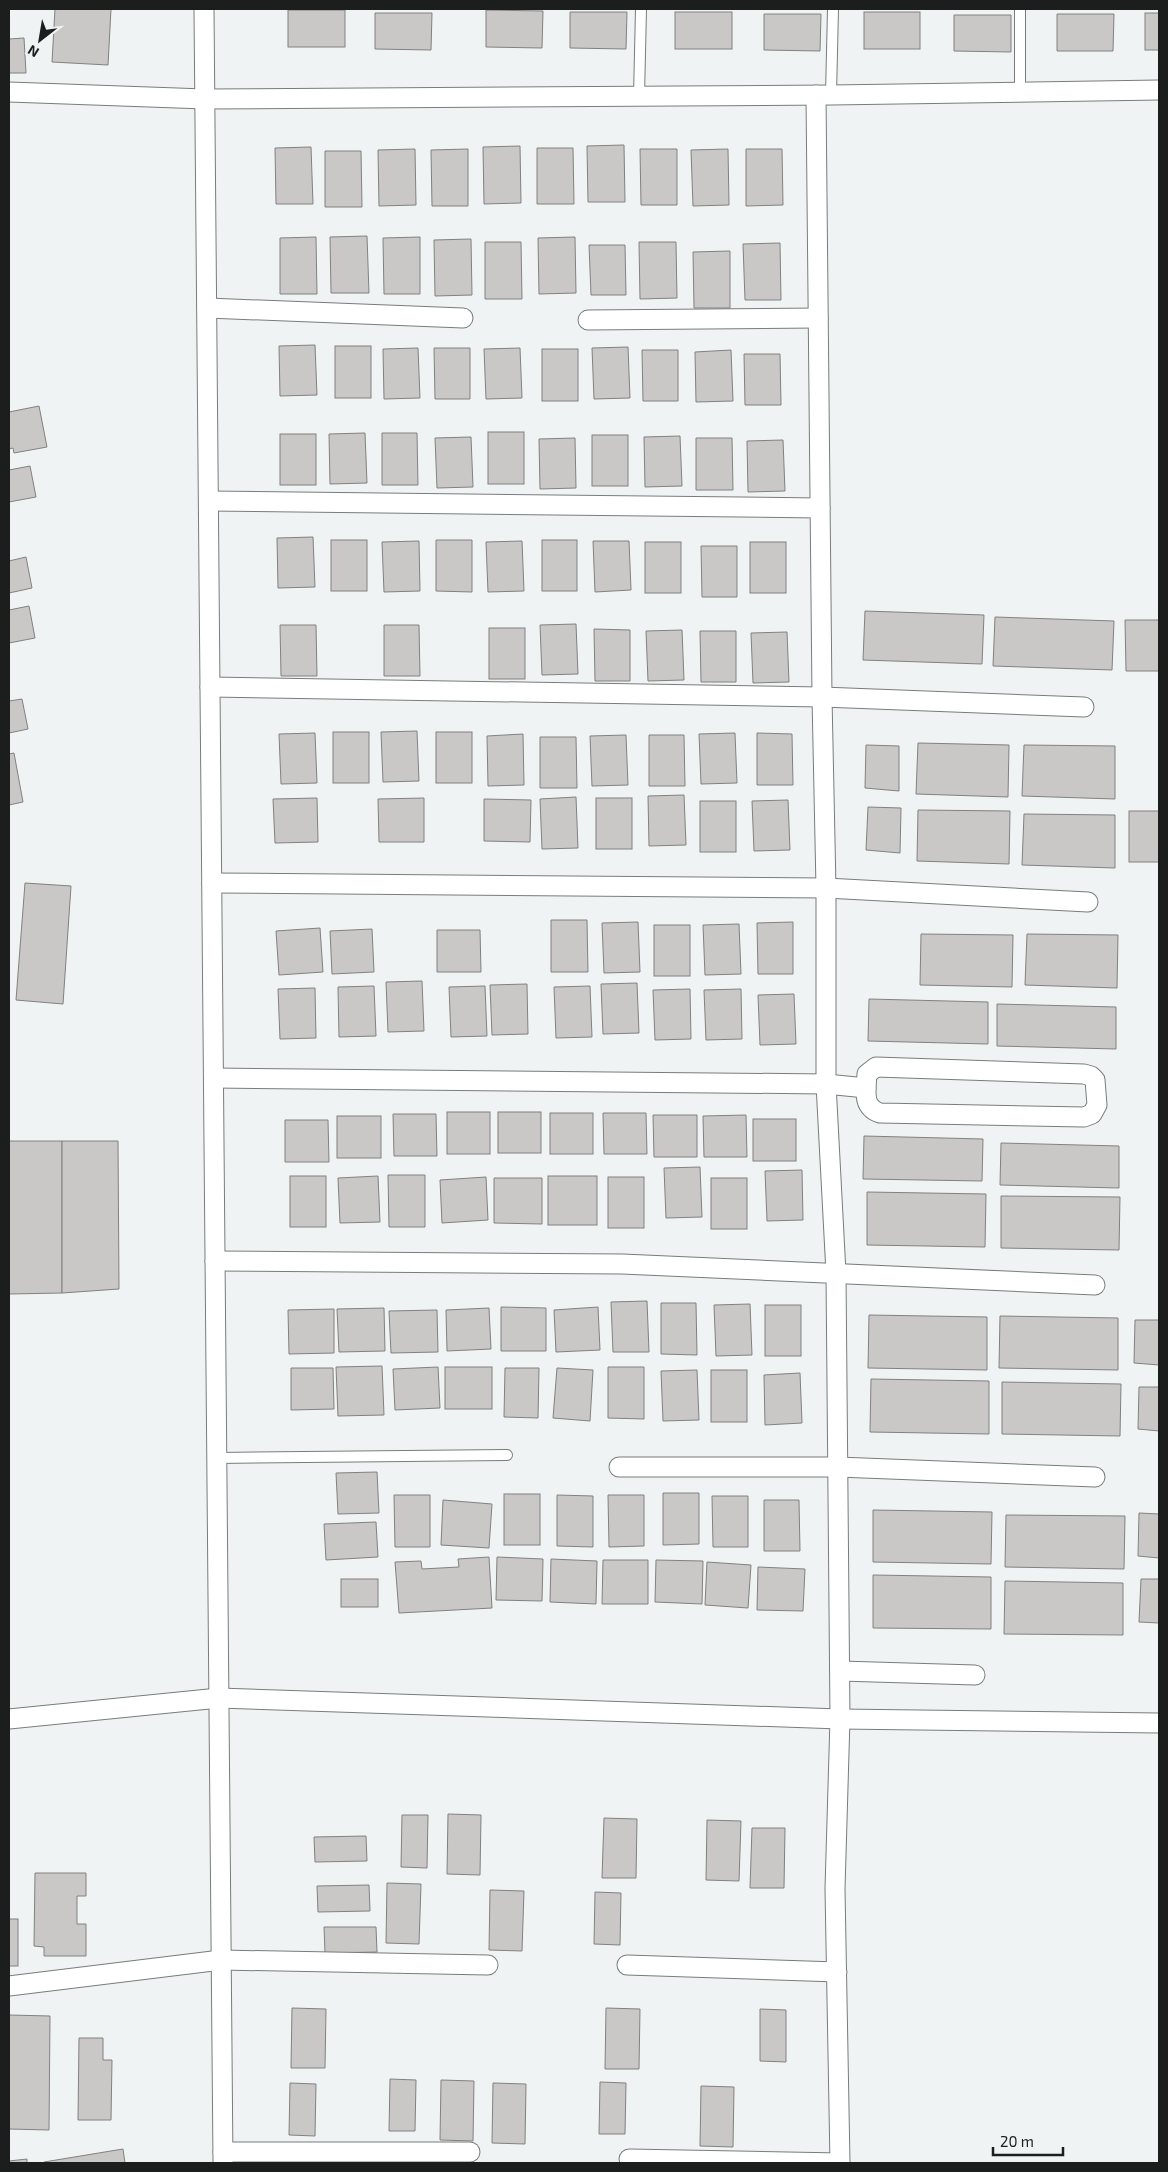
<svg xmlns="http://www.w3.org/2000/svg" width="1168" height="2172" font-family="'Exo 2',sans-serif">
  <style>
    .building { fill: #cac7c7; stroke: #838080 }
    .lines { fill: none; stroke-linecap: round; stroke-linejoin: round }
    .service-casing { stroke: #797c7c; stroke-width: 12 }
    .minor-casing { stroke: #797c7c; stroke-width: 21 }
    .service { stroke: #fff; stroke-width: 10 }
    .minor { stroke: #fff; stroke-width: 19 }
  </style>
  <rect width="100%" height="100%" fill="#eff3f3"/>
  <g class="building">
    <polygon points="55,9 111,9 108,65 52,62"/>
    <rect x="288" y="10" width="57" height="37"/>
    <polygon points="486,10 543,11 542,48 486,47"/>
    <polygon points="570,12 627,12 626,49 570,48"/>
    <rect x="675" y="12" width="57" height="37"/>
    <rect x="864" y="12" width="56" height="37"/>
    <polygon points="375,13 432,13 431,50 375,49"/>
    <rect x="1145" y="13" width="14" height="37"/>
    <polygon points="764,14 821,14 820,51 764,50"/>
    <polygon points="1057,14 1114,14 1113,51 1057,51"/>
    <polygon points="954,15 1011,15 1011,52 954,51"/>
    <polygon points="24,38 26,73 9,73 9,39"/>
    <polygon points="624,145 625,202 588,202 587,146"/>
    <polygon points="520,146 521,203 484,204 483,147"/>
    <polygon points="311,147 313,204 276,204 275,148"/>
    <polygon points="537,148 573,148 574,204 537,204"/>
    <polygon points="415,149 416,205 379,206 378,150"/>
    <polygon points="468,149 468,206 432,206 431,150"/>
    <polygon points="640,149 677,149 677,205 641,205"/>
    <polygon points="728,149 729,205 693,206 691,150"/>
    <polygon points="746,149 782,149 783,205 746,206"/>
    <polygon points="325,151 361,151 362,207 325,207"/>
    <polygon points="367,236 369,293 331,293 330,237"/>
    <polygon points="316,237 317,294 280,294 280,238"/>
    <polygon points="420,237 420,294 384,294 383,238"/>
    <polygon points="575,237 576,293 539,294 538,238"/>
    <polygon points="471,239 472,295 435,296 434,240"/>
    <polygon points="485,242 521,242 522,299 485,299"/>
    <polygon points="639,242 676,242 677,298 640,299"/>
    <polygon points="780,243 781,300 745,300 743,244"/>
    <polygon points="589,245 625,245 626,295 591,295"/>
    <polygon points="730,251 730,308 694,308 693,252"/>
    <polygon points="315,345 317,395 280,396 279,346"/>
    <rect x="335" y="346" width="36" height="52"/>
    <polygon points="628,347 630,398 594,399 592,348"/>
    <polygon points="418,348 420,398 384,399 383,349"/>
    <polygon points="434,348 470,348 470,399 435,399"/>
    <polygon points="520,348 522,398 486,399 484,349"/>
    <rect x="542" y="349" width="36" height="52"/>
    <polygon points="642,350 678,350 678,401 643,401"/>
    <polygon points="731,350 733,401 696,402 695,352"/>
    <polygon points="744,354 780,354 781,405 745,405"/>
    <polygon points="39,406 47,447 14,453 13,448 9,449 9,412"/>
    <rect x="488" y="432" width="36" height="52"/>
    <polygon points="365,433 367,483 330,484 329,434"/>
    <polygon points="382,433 417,433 418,485 382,485"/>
    <rect x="280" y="434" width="36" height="51"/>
    <rect x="592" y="435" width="36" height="51"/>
    <polygon points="680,436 682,486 645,487 644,437"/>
    <polygon points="471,437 473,487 437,488 435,438"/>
    <polygon points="575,438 576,488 540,489 539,439"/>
    <polygon points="696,438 732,438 733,490 696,490"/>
    <polygon points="783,440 785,491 748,492 747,441"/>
    <polygon points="30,466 36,497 9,502 9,470"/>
    <polygon points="313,537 315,587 278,588 277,538"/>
    <rect x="331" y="540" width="36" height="51"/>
    <polygon points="436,540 472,540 472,592 436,591"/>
    <rect x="542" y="540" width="35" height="51"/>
    <polygon points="419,541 420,591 384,592 382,542"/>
    <polygon points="522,541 524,591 488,592 486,542"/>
    <polygon points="593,541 629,541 631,590 595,592"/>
    <rect x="645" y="542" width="36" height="51"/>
    <rect x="750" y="542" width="36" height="51"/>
    <polygon points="701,546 737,546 737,597 702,597"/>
    <polygon points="26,557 32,588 9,593 9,561"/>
    <polygon points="29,606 35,638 9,643 9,610"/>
    <polygon points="865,611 984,615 982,664 863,660"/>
    <polygon points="995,617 1114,621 1112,670 993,666"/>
    <polygon points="1125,620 1159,620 1159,671 1126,671"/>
    <polygon points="576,624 578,674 542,675 540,625"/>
    <polygon points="280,625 316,625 317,676 281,676"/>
    <polygon points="384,625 419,625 420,676 384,676"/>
    <rect x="489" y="628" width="36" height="51"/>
    <polygon points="594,629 630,630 630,681 595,681"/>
    <polygon points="682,630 684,680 648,681 646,631"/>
    <polygon points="700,631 736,631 736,682 701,682"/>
    <polygon points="787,632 789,682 753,683 751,633"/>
    <polygon points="22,699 28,729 9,733 9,701"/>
    <polygon points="417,731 419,781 383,782 381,732"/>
    <rect x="333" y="732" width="36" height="51"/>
    <rect x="436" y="732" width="36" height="51"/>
    <polygon points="315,733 317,783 281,784 279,734"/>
    <polygon points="735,733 737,783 701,784 699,734"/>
    <polygon points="757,733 792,734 793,785 757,785"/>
    <polygon points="523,734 524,785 488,786 487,736"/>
    <polygon points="626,735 628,785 592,786 590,736"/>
    <polygon points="649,735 684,735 685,786 649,786"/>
    <polygon points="540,737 576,737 577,788 540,788"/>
    <polygon points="918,743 1009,745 1008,797 916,794"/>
    <polygon points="866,745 899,746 899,791 865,788"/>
    <polygon points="1024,745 1115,746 1115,799 1022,796"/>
    <polygon points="14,753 23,802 9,805 9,754"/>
    <polygon points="684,795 686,845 649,846 648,796"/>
    <polygon points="576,797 578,848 542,849 540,799"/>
    <polygon points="317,798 318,842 275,843 273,799"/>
    <polygon points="424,798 424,842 379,842 378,799"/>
    <rect x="596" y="798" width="36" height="51"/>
    <polygon points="484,799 531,800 530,842 484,841"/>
    <polygon points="788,800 790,850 754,851 752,801"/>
    <rect x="700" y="801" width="36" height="51"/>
    <polygon points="868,807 901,808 900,853 866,850"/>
    <polygon points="918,810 1010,811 1009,864 917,861"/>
    <rect x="1129" y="811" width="30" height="51"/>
    <polygon points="1024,814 1115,815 1115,868 1022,865"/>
    <polygon points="25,883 71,886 63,1004 16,1000"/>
    <polygon points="551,920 587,920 588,972 551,972"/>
    <polygon points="638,922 640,972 604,973 602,923"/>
    <polygon points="793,922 793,974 758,974 757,923"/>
    <polygon points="739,924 741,974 705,975 703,925"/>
    <rect x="654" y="925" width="36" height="51"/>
    <polygon points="320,928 323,972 279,975 276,931"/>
    <polygon points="372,929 374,972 332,974 330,931"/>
    <polygon points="437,930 480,930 481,972 437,972"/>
    <polygon points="921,934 1013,935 1012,987 920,985"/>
    <polygon points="1027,934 1118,935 1117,988 1025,985"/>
    <polygon points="422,981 424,1031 388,1032 386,982"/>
    <polygon points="637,983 639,1033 603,1034 601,984"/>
    <polygon points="527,984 528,1034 492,1035 490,985"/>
    <polygon points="374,986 376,1036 339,1037 338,987"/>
    <polygon points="485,986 487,1036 451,1037 449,987"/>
    <polygon points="590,986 592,1037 556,1038 554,987"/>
    <polygon points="315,988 316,1038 280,1039 278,989"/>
    <polygon points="690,989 691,1039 655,1040 653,990"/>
    <polygon points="741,989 742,1039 706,1040 704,990"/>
    <polygon points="794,994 796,1044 760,1045 758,995"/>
    <polygon points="869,999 988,1002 988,1044 868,1041"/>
    <polygon points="997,1004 1116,1007 1116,1049 997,1046"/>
    <rect x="447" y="1112" width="43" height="42"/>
    <rect x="498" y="1112" width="43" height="41"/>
    <rect x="550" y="1113" width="43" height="41"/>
    <polygon points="603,1113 646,1113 647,1154 604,1154"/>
    <polygon points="393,1114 436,1114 437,1156 394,1156"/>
    <polygon points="653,1115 697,1115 697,1157 654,1157"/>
    <polygon points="746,1115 747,1157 704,1157 703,1116"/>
    <rect x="337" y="1116" width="44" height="42"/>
    <rect x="753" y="1119" width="43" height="42"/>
    <polygon points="285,1120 328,1120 329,1162 285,1162"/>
    <polygon points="864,1136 983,1139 982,1181 863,1179"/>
    <polygon points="9,1141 62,1141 62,1293 9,1294"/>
    <polygon points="62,1141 118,1141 119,1289 62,1293"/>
    <polygon points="1001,1143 1119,1146 1119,1188 1000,1185"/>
    <polygon points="700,1167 702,1217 666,1218 664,1168"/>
    <polygon points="802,1170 803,1220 767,1221 765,1171"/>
    <polygon points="388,1175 425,1175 425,1227 389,1227"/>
    <rect x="290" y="1176" width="36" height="51"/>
    <polygon points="378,1176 380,1222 340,1223 338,1178"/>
    <rect x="548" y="1176" width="49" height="49"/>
    <polygon points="486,1177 488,1220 442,1223 440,1180"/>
    <rect x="608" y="1177" width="36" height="51"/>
    <polygon points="494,1178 542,1178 542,1224 494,1223"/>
    <rect x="711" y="1178" width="36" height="51"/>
    <polygon points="867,1192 986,1194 985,1247 867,1245"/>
    <polygon points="1001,1196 1120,1197 1119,1250 1001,1248"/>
    <polygon points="647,1301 649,1352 613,1352 611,1302"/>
    <polygon points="661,1303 696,1303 697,1355 661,1354"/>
    <polygon points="750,1304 752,1355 716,1356 714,1305"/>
    <rect x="765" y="1305" width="36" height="51"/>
    <polygon points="501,1307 546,1308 546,1351 501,1351"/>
    <polygon points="598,1307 600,1350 556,1352 554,1310"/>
    <polygon points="384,1308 385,1351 339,1352 337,1309"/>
    <polygon points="489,1308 491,1349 447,1351 446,1310"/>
    <polygon points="334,1309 334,1353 289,1354 288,1310"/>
    <polygon points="437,1310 438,1352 391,1353 389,1311"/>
    <polygon points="869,1315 987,1317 987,1370 868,1368"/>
    <polygon points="1000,1316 1118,1318 1118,1370 999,1368"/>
    <polygon points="1135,1320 1159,1320 1159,1365 1134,1363"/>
    <polygon points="382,1366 384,1415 338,1416 336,1367"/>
    <polygon points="438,1367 440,1408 395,1410 393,1369"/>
    <rect x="445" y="1367" width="47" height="42"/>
    <polygon points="608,1367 644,1367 644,1419 608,1418"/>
    <polygon points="291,1368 333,1368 334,1409 291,1410"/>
    <polygon points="505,1368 539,1368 538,1418 504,1417"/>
    <polygon points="557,1368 593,1370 590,1421 553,1418"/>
    <polygon points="697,1370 699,1420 663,1421 661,1371"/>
    <rect x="711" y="1370" width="36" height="52"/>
    <polygon points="800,1373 802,1423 765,1425 764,1375"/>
    <polygon points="871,1379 989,1381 989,1434 870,1432"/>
    <polygon points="1002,1382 1121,1384 1120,1436 1002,1434"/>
    <polygon points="1139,1387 1159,1387 1159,1431 1138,1429"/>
    <polygon points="377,1472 379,1513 338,1514 336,1473"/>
    <polygon points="663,1493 699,1493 699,1544 663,1545"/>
    <rect x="504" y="1494" width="36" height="51"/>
    <polygon points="394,1495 430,1495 430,1547 395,1547"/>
    <polygon points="557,1495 593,1496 593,1547 557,1546"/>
    <polygon points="608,1495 644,1495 644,1546 609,1547"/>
    <polygon points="712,1496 748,1496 748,1547 713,1547"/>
    <polygon points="443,1500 492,1504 489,1548 441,1545"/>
    <polygon points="764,1500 799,1500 800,1551 764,1551"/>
    <polygon points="873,1510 992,1512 991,1564 873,1562"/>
    <polygon points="1139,1513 1159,1514 1159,1558 1138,1556"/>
    <polygon points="1006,1515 1125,1516 1124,1569 1005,1567"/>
    <polygon points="376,1522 378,1557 326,1560 324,1524"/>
    <polygon points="489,1557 492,1608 399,1613 395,1562 421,1561 422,1569 459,1567 458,1559"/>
    <polygon points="497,1557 543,1559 542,1601 496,1600"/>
    <polygon points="551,1559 597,1561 596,1604 550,1602"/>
    <polygon points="603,1560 648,1560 648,1604 602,1604"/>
    <polygon points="656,1560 703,1561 702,1604 655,1602"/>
    <polygon points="707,1562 751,1565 748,1608 705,1605"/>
    <polygon points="758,1567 805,1569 803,1611 757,1610"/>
    <polygon points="873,1575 991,1577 991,1629 873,1628"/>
    <rect x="341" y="1579" width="37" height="28"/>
    <polygon points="1141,1579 1159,1579 1159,1623 1139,1622"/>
    <polygon points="1005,1581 1123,1583 1123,1635 1004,1634"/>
    <polygon points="448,1814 481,1815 480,1875 447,1874"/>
    <polygon points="402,1815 428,1815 427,1868 401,1867"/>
    <polygon points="604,1818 637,1819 636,1878 602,1878"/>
    <polygon points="707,1820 741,1821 739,1881 706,1880"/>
    <polygon points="752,1828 785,1828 784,1888 750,1888"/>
    <polygon points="366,1836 367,1861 315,1862 314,1837"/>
    <polygon points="35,1873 86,1873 86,1896 77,1896 77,1924 86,1924 86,1956 44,1956 44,1947 34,1946"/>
    <polygon points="387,1883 421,1884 419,1944 386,1943"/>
    <polygon points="369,1885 370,1911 318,1912 317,1886"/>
    <polygon points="490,1890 524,1891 522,1951 489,1950"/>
    <polygon points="595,1892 621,1893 620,1945 594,1944"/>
    <rect x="9" y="1919" width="9" height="47"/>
    <polygon points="324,1927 376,1927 377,1952 325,1953"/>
    <polygon points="292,2008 326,2009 325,2068 291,2068"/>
    <polygon points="606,2008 640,2009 639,2069 605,2069"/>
    <polygon points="760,2009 786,2010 786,2062 760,2061"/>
    <polygon points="9,2015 50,2016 49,2130 9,2129"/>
    <polygon points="79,2038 103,2038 103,2060 112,2060 111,2120 78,2120"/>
    <polygon points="390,2079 416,2080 415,2131 389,2131"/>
    <polygon points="441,2080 474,2081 473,2141 440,2140"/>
    <polygon points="600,2082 626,2083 625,2134 599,2134"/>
    <polygon points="290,2083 316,2084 315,2136 289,2135"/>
    <polygon points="493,2083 526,2084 525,2144 492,2143"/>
    <polygon points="701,2086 734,2087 733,2147 700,2146"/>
    <polygon points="123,2149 125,2163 44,2163 44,2162"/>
    <polygon points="27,2159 27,2163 9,2163 9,2161"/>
  </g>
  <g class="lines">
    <defs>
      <g id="service">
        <polyline points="1020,92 1020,9"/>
        <polyline points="831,95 833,9"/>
        <polyline points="639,96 641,9"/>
        <polyline points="217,1458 507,1455"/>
      </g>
      <g id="minor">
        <polyline points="204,9 223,2163"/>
        <polyline points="9,92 205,99 831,95 1159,90"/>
        <polyline points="816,95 822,697 826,888 826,1084 836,1273 840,1719 835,1889 840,2163"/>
        <polyline points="207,308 463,318"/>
        <polyline points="588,320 818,318"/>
        <polyline points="209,501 820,508"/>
        <polyline points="210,687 822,697 1084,707"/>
        <polyline points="212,883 826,888 1088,902"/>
        <path d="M876 1067 1084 1074 1091 1076 1095 1080 1097 1105 1092 1114 1084 1117 880 1113C862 1107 866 1091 867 1074Z"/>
        <polyline points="214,1078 826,1084 866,1088"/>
        <polyline points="215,1261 622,1264 1095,1285"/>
        <polyline points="619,1467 838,1467 1095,1477"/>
        <polyline points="840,1671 975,1675"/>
        <polyline points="9,1719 219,1698 840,1719 1159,1723"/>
        <polyline points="627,1965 837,1972"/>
        <polyline points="9,1986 221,1960 488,1965"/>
        <polyline points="223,2152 470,2152"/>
        <polyline points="629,2159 840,2163"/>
      </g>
    </defs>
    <use href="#service" class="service-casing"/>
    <use href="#minor" class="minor-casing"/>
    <use href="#service" class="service"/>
    <use href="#minor" class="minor"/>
  </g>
  <rect width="1168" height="2172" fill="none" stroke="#1c1e1e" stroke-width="20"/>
  <g transform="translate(40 40) rotate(211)" stroke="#eff3f3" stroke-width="4" paint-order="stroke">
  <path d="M0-4L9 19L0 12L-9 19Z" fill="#1c1e1e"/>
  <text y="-8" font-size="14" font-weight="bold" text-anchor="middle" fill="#1c1e1e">N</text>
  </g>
  <path d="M993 2147v8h70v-8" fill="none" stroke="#1c1e1e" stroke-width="2.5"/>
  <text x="1000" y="2147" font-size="15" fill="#1c1e1e" stroke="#eff3f3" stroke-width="4" paint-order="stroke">20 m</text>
</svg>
